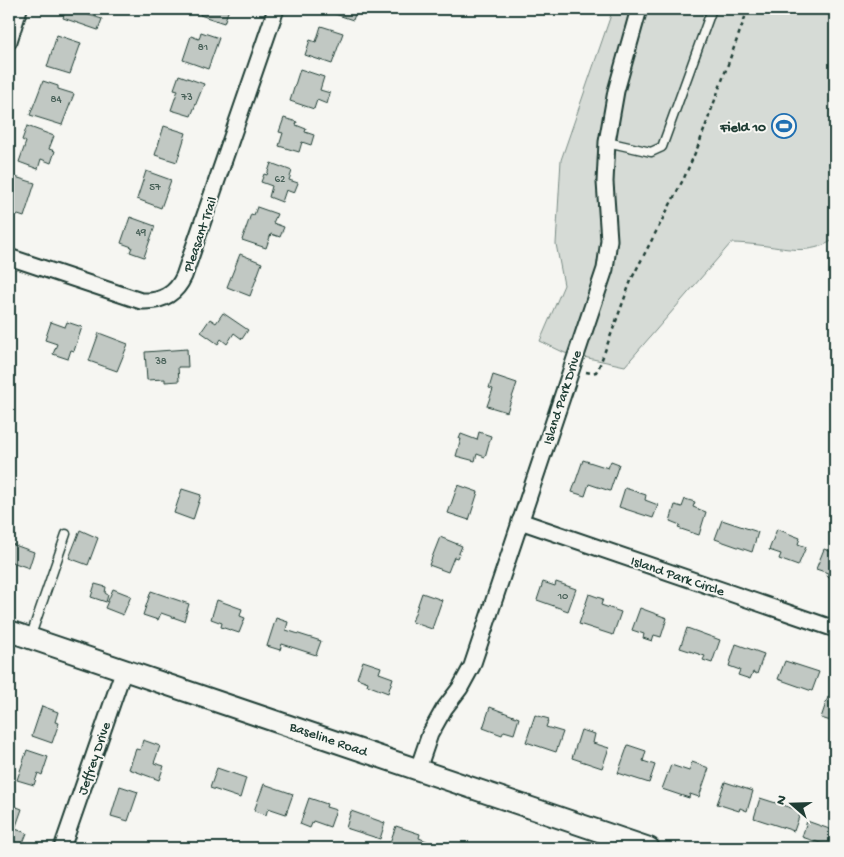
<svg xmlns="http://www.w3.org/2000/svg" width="844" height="857" font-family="'Gochi Hand',sans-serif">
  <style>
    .green { fill: #d6dbd6; stroke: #7a8c85 }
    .building { fill: #c1c8c3; stroke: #1f3d34 }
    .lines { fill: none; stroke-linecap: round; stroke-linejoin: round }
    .service-casing { stroke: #1f3d34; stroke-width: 11 }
    .minor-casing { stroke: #1f3d34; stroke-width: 19 }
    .tertiary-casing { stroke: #1f3d34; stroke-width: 24 }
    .path { stroke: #1f3d34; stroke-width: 2.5; stroke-dasharray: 4 4; stroke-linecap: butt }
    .service { stroke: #f6f6f2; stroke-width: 8 }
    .minor { stroke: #f6f6f2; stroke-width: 15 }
    .tertiary { stroke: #f6f6f2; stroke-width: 20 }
    .labels { text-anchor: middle; stroke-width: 4; stroke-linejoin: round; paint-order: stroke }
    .number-label { font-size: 11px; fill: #486058 }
    .poi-label { font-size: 14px; font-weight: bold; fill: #1f3d34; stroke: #f6f6f2; text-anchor: end }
    .street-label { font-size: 14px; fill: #1f3d34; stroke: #f6f6f2 }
  </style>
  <rect width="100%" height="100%" fill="#f6f6f2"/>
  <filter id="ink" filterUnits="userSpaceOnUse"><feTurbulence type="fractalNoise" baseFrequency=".02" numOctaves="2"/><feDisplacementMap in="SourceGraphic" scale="10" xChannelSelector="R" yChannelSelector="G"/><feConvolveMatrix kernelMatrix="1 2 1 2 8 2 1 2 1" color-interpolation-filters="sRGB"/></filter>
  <g filter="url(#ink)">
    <path class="green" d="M613 9H835V239C809 256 786 248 759 245 750 244 740 243 731 243L625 366 565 353 540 341 564 285 556 244 561 160Z"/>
    <g class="building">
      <polygon points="66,9 88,9 86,14 102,19 98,30 63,18"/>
      <polygon points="202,9 229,9 224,23 200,15"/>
      <polygon points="327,9 357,9 353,20 326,11"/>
      <polygon points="321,26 343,33 332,64 305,55 310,40 316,42"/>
      <polygon points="201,32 219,38 208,69 183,60 191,36 199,39"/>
      <polygon points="57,35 81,43 70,74 47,67"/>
      <polygon points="300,69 324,77 320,90 330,93 327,104 317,100 314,109 290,101"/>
      <polygon points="179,75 204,84 191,116 171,110 178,90 174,89"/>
      <polygon points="43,81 58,86 58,89 74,94 62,125 30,115"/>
      <polygon points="284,118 297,122 296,125 306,129 305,132 314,135 311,145 302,142 299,152 279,146 283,133 279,132"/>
      <polygon points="27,126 54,136 49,149 55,151 51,163 41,159 38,169 19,162 26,142 22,140"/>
      <polygon points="164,126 186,133 177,162 155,155"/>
      <polygon points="271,163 292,171 289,180 298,183 294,193 286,190 282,202 269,197 272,186 261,182 264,174 267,175"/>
      <polygon points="146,171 171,180 161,208 137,199"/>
      <polygon points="15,177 35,183 24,217 9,212 9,183 13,184"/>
      <polygon points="257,207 277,214 273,223 284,227 280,237 271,234 266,248 242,240 251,214 254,215"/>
      <polygon points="130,217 155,226 144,257 130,252 132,247 121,243"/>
      <polygon points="240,254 262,263 250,296 227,287"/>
      <polygon points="223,313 248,330 242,339 234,333 227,344 221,339 218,344 201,332 210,319 216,323"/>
      <polygon points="51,322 65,327 67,322 82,327 74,351 71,350 68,359 53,354 57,344 45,340"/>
      <polygon points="99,333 128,344 117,371 89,361"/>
      <polygon points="187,349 188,367 178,367 179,381 165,382 165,379 147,380 145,352"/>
      <polygon points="493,375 517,383 507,412 487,406 493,389 489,388"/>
      <polygon points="479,432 491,436 485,457 477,454 475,461 456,456 461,439 459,439 461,434 477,440"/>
      <polygon points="583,460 608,468 611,461 619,464 610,491 589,484 585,496 572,492"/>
      <polygon points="458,485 478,492 469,520 448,513"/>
      <polygon points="625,488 646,495 645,500 658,505 653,518 619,507"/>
      <polygon points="182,489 201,495 193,520 174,513"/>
      <polygon points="685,499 695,502 693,507 706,512 699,535 678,528 680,525 670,521 675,505 682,507"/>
      <polygon points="722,520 758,532 752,552 715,539"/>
      <polygon points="777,529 800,538 798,544 806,547 798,566 779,559 781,554 769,550"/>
      <polygon points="80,530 98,538 88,565 69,558"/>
      <polygon points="440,537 462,546 457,558 454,557 448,572 429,565"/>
      <polygon points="9,543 34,552 29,568 9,561"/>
      <polygon points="824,549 835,553 835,579 827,576 828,573 816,569"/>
      <polygon points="543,582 555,586 556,582 576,589 568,611 537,600"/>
      <polygon points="95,584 106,587 105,593 108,595 106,602 91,597"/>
      <polygon points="113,589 131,596 123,615 105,608"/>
      <polygon points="151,591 189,604 184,621 161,613 158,620 143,615"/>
      <polygon points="422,593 442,600 432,629 412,622"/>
      <polygon points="589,594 603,599 601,605 621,612 613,635 579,624"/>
      <polygon points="217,600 242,609 240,616 245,618 239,633 221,627 222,623 211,619"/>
      <polygon points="640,608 667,618 661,637 654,635 652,641 643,638 644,634 632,630"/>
      <polygon points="276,618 288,622 286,630 321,641 316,655 282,644 280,650 267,646"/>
      <polygon points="687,628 720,640 712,663 703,660 705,656 680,648"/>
      <polygon points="736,644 764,654 757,674 753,672 750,679 738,675 740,670 729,666"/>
      <polygon points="363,661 381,667 379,673 393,678 388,693 367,685 368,682 357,678"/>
      <polygon points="785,661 819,672 812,691 778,679"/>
      <polygon points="828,697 835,700 835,728 833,727 834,722 821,718"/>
      <polygon points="42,706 58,712 55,722 59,723 52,743 32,736"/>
      <polygon points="490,707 519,718 514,734 504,731 502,735 483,728"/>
      <polygon points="535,715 549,719 546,727 563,732 556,752 526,742"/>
      <polygon points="581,730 595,734 593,743 609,748 602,768 572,758"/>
      <polygon points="143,740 160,746 154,763 164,766 159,780 129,769 136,749 140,750"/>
      <polygon points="628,745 646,751 643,761 655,765 649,783 618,773"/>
      <polygon points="27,750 48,757 42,775 38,773 34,785 17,780"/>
      <polygon points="692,762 709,768 699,797 690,794 689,798 662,789 671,765 689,771"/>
      <polygon points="217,768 246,778 240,798 210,788"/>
      <polygon points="725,782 753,791 747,811 740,808 739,811 717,804"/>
      <polygon points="264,784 293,794 286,814 268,808 266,815 254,811"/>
      <polygon points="120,786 138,792 128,821 111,816"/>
      <polygon points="309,798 327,804 326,807 336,810 330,827 313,821 310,828 300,824"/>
      <polygon points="760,798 801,811 794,831 754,818"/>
      <polygon points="9,804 22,809 15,829 27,833 21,848 9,846"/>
      <polygon points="351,811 385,823 380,839 346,828"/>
      <polygon points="807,821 835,831 835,848 802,837"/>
      <polygon points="396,826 420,834 419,838 429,842 427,848 393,848 393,846 389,845"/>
    </g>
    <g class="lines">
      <defs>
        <g id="service">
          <polyline points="607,142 651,152 662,147 712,9"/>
          <polyline points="30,638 66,534"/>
        </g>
        <g id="minor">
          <polyline points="9,41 19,9"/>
          <path d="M9 257 141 301C162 302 176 294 184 276L276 9"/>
          <polyline points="520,521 835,629"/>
          <polyline points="418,769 430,734 444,709 460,688 472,666 605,269 609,240 605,182 607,142 616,91 639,9"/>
          <polyline points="62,848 124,669"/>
        </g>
        <polyline id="tertiary" points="9,631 649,848"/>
      </defs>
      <use href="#service" class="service-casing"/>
      <use href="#minor" class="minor-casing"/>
      <use href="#tertiary" class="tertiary-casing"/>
      <polyline class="path" points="586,372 591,373 596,372 599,367 632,278 684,178 699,144 748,9"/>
      <use href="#service" class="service"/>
      <use href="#minor" class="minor"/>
      <use href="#tertiary" class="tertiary"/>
    </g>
  </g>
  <defs>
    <symbol id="stadium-ring" viewBox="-11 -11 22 22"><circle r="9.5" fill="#f6f6f2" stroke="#1f6fb2" stroke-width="1.5"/><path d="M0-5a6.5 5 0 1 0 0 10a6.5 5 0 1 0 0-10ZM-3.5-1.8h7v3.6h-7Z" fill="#1f6fb2"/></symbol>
  </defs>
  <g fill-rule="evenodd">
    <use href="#stadium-ring" x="770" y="112" width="28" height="28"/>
  </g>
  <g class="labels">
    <g class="number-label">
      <text x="203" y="50">81</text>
      <text x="187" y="100">73</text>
      <text x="56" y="102">84</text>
      <text x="280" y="182">62</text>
      <text x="155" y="190">57</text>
      <text x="141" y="235">49</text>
      <text x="161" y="364">38</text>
      <text x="563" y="599">10</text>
    </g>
    <g class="poi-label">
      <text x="766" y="131">Field 10</text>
    </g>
    <g class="street-label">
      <text transform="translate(199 234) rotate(-71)" y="5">Pleasant Trail</text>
      <text transform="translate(561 397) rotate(-72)" y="5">Island Park Drive</text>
      <text transform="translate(678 575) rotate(19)" y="5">Island Park Circle</text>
      <text transform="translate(329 738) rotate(19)" y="5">Baseline Road</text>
      <text transform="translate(93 758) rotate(-71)" y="5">Jeffrey Drive</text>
    </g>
  </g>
  <rect width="844" height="857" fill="none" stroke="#f6f6f2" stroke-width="30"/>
  <rect x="15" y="15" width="814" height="827" fill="none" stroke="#1f3d34" stroke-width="2" filter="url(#ink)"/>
  <g transform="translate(792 804) rotate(290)" stroke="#f6f6f2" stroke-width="4" paint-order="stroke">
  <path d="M0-4L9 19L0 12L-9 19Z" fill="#1f3d34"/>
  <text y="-8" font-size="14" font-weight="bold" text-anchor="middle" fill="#1f3d34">N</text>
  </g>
</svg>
